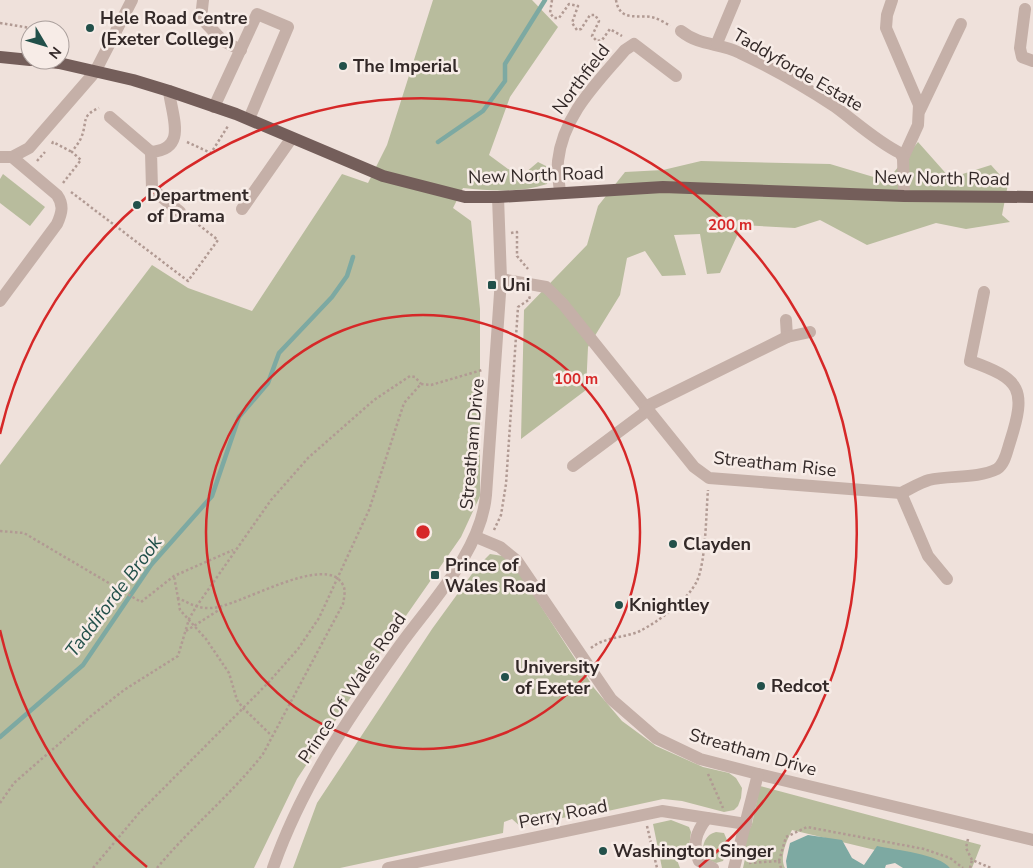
<svg xmlns="http://www.w3.org/2000/svg" width="1033" height="868" font-family="'Nunito Sans',sans-serif">
  <style>
    .green { fill: #b8bc9d }
    .water { fill: #7da9a2 }
    .lines { fill: none; stroke-linecap: round; stroke-linejoin: round }
    .stream { stroke: #7da9a2; stroke-width: 4.5 }
    .path { stroke: #b19a93; stroke-width: 2.5; stroke-dasharray: 2.5 2.5; stroke-linecap: butt }
    .minor { stroke: #c5b0a8; stroke-width: 12 }
    .major { stroke: #745e5a; stroke-width: 12 }
    .ring { fill: none; stroke: #d62828; stroke-width: 2.5 }
    .poi-dot { fill: #22504a; stroke: #f7ece7; stroke-width: 2 }
    .labels { text-anchor: middle; stroke-width: 5; stroke-linejoin: round; paint-order: stroke }
    .poi-label { font-size: 18px; font-weight: bold; fill: #332928; stroke: #f7ece7; text-anchor: start }
    .street-label { font-size: 18px; fill: #332928; stroke: #f7ece7 }
    .water-label { font-size: 19px; font-style: italic; fill: #22504a; stroke: #f7ece7 }
    .centre { fill: #d62828; stroke: #f7ece7; stroke-width: 2.5 }
    .ring-label { font-size: 15px; text-anchor: middle; font-weight: bold; fill: #d62828; stroke: #f7ece7; stroke-width: 5; stroke-linejoin: round; paint-order: stroke }
  </style>
  <rect width="100%" height="100%" fill="#efe1db"/>
  <g class="green">
    <path d="M433 0H532L558 27 510 97 489 155 508 169 525 173 538 162 550 168 547 184C519 193 492 191 463 188L453 208 471 221 480 309V496L461 537 380 653 297 779 254 868H0V465L152 265 188 288 252 311 342 174 368 183 387 145Z"/>
    <polygon points="918,142 950,178 991,165 1008,184 1002,215 1010,222 966,229 936,223 867,245 820,220 795,228 742,225 720,273 707,274 700,234 674,235 686,275 662,276 645,251 627,258 620,295 588,347 586,390 521,439 524,310 587,245 598,206 625,172 663,170 701,161 830,164 887,181"/>
    <polygon points="3,174 45,207 30,226 0,203 0,179"/>
    <polygon points="490,554 509,557 594,688 622,721 656,746 703,767 729,773 736,778 742,788 741,798 738,806 734,810 724,812 682,801 663,799 594,814 585,804 575,806 574,816 531,823 521,827 512,819 504,822 503,833 340,868 293,868 317,803 432,629 477,567"/>
    <path d="M760 786 981 845 972 868H950L792 830C787 840 779 857 785 868H743L746 854H738L752 824Z"/>
    <polygon points="671,820 689,827 691,832 688,854 677,860 680,868 662,868 653,824"/>
    <path d="M716 832 724 833 729 845 723 861 716 863 704 858C701 847 704 835 716 832Z"/>
  </g>
  <path class="water" d="M808 835 842 840 852 858 864 865 877 846C895 850 939 854 950 868H903L895 863 886 865 885 868H787L786 861 790 843Z"/>
  <g class="lines">
    <g class="stream">
      <polyline points="438,142 483,111 505,81 505,64 545,0"/>
      <polyline points="0,737 83,665 151,565 212,496 239,417 268,383 279,353 332,297 347,276 353,257"/>
    </g>
    <g class="path">
      <polyline points="552,0 550,13 554,18 559,18 569,4 578,6 572,23 577,30 581,29 590,15 595,15 599,21 592,36 597,41 602,40 610,29 622,36"/>
      <path d="M616 0C620 24 640 13 655 18 660 20 666 23 670 26"/>
      <polyline points="0,23 43,30"/>
      <polyline points="60,38 60,52"/>
      <polyline points="187,142 211,153 228,126"/>
      <polyline points="52,144 53,142 72,152"/>
      <polyline points="37,161 45,152"/>
      <path d="M63 183 81 160 72 152C75 147 79 143 81 138 88 122 80 116 99 108"/>
      <polyline points="71,192 188,281 218,240 190,218"/>
      <polyline points="511,233 517,232 517,256 528,269"/>
      <polyline points="421,384 431,385 482,370"/>
      <polyline points="494,530 501,515 506,484 518,307 530,299 529,296"/>
      <polyline points="0,531 24,533 141,602 174,576 233,550"/>
      <polyline points="178,598 180,610 206,639 229,673 237,700 243,708 272,736"/>
      <polyline points="186,631 222,608"/>
      <path d="M591 648C604 637 624 638 640 631 659 621 687 601 697 581 706 561 706 513 708 490"/>
      <polyline points="708,774 723,808"/>
      <polyline points="0,803 14,783 91,716 124,690 178,656 189,619 196,607 271,500 308,458 374,400 410,376 415,377 421,384"/>
      <polyline points="647,826 657,868"/>
      <polyline points="968,839 966,848 972,860 991,868"/>
      <polyline points="779,861 786,837 807,827 924,849 950,858 963,868"/>
      <polyline points="749,863 779,861 781,868"/>
      <polyline points="93,868 139,813 267,684 298,649 319,618 369,510 404,403 421,384"/>
      <path d="M157 868C190 828 231 795 263 754L343 604C344 598 346 590 343 585 327 551 237 608 211 608 198 609 189 603 178 598L174 576"/>
      <polyline points="970,868 972,860"/>
    </g>
    <g class="minor">
      <polyline points="203,0 201,18 223,41 241,50"/>
      <polyline points="892,0 887,15 886,28 919,105 918,125 903,158"/>
      <polyline points="1025,9 1020,48 1022,57 1033,61"/>
      <path d="M681 31C701 47 719 42 740 53 772 68 805 87 834 106 856 122 876 141 900 153L903 158 904 196"/>
      <polyline points="717,43 735,0"/>
      <path d="M169 91C172 117 188 149 151 152L152 189 180 212"/>
      <polyline points="214,107 257,14 288,27 249,119"/>
      <polyline points="920,110 961,24"/>
      <polyline points="110,117 151,152"/>
      <polyline points="0,157 12,157 29,148 95,72 132,0"/>
      <path d="M560 192C559 182 557 171 558 161 563 115 597 83 625 50L634 44 676 76"/>
      <polyline points="242,209 291,139"/>
      <polyline points="501,279 546,287 563,304 694,467 709,478 901,493"/>
      <path d="M0 301 57 224C62 213 64 205 57 195L12 157"/>
      <polyline points="786,320 787,337"/>
      <polyline points="645,407 787,337 810,332"/>
      <polyline points="573,466 648,410"/>
      <path d="M901 493C910 489 919 483 929 480 950 475 977 479 997 469 1005 464 1007 451 1010 442 1027 389 1021 379 970 361L984 292"/>
      <polyline points="901,493 928,556 947,579"/>
      <polyline points="476,537 500,547 517,561 611,699 656,738 700,759 758,774 1033,840"/>
      <path d="M707 818C696 832 692 844 699 861L713 868"/>
      <path d="M273 868C301 787 349 717 398 648 430 603 481 552 486 495L501 279 498 197"/>
      <polyline points="388,868 662,811 746,824"/>
      <polyline points="734,868 758,774"/>
    </g>
    <g class="major">
      <polyline points="0,57 30,60"/>
      <polyline points="33,60 59,63 133,80 169,91 236,114 383,176 465,197 498,197 663,187 904,196 1033,197"/>
    </g>
  </g>
  <g class="ring">
    <circle cx="423" cy="532" r="217"/>
    <path d="M147 867A434 434 0 0 1 0 630M0 434A434 434 0 1 1 699 867"/>
  </g>
  <g class="poi-dot">
    <circle cx="90" cy="28" r="5"/>
    <circle cx="343" cy="66" r="5"/>
    <circle cx="137" cy="205" r="5"/>
    <rect x="487" y="280" width="10" height="10" rx="2.5"/>
    <circle cx="673" cy="544" r="5"/>
    <rect x="430" y="570" width="10" height="10" rx="2.5"/>
    <circle cx="619" cy="605" r="5"/>
    <circle cx="505" cy="677" r="5"/>
    <circle cx="761" cy="686" r="5"/>
    <circle cx="603" cy="851" r="5"/>
  </g>
  <g class="labels">
    <g class="poi-label">
      <text x="100" y="24">Hele Road Centre<tspan x="100" dy="21">(Exeter College)</tspan></text>
      <text x="353" y="72">The Imperial</text>
      <text x="147" y="201">Department<tspan x="147" dy="21">of Drama</tspan></text>
      <text x="502" y="291">Uni</text>
      <text x="683" y="550">Clayden</text>
      <text x="445" y="571">Prince of<tspan x="445" dy="21">Wales Road</tspan></text>
      <text x="629" y="611">Knightley</text>
      <text x="515" y="673">University<tspan x="515" dy="21">of Exeter</tspan></text>
      <text x="771" y="692">Redcot</text>
      <text x="613" y="857">Washington Singer</text>
    </g>
    <g class="street-label">
      <text transform="translate(798 70) rotate(30)" y="6">Taddyforde Estate</text>
      <text transform="translate(581 79) rotate(-53)" y="6">Northfield</text>
      <text transform="translate(536 175) rotate(-2)" y="6">New North Road</text>
      <text transform="translate(942 178) rotate(1)" y="6">New North Road</text>
      <text transform="translate(472 444) rotate(-85)" y="6">Streatham Drive</text>
      <text transform="translate(775 464) rotate(6)" y="6">Streatham Rise</text>
      <text transform="translate(352 688) rotate(-56)" y="6">Prince Of Wales Road</text>
      <text transform="translate(753 752) rotate(16)" y="6">Streatham Drive</text>
      <text transform="translate(563 814) rotate(-11)" y="6">Perry Road</text>
    </g>
    <g class="water-label">
      <text transform="translate(113 596) rotate(-53)" y="7">Taddiforde Brook</text>
    </g>
  </g>
  <circle cx="423" cy="532" r="8" class="centre"/>
  <g class="ring-label">
    <text x="730" y="230">200 m</text>
    <text x="576" y="384">100 m</text>
  </g>
  <g transform="translate(45 45) rotate(128)"><circle r="24" fill="#f7ece7" stroke="#a99e9b"/>
  <path d="M0-4L9 19L0 12L-9 19Z" fill="#22504a"/>
  <text y="-8" font-size="14" font-weight="bold" text-anchor="middle" fill="#332928">N</text>
  </g>
</svg>
